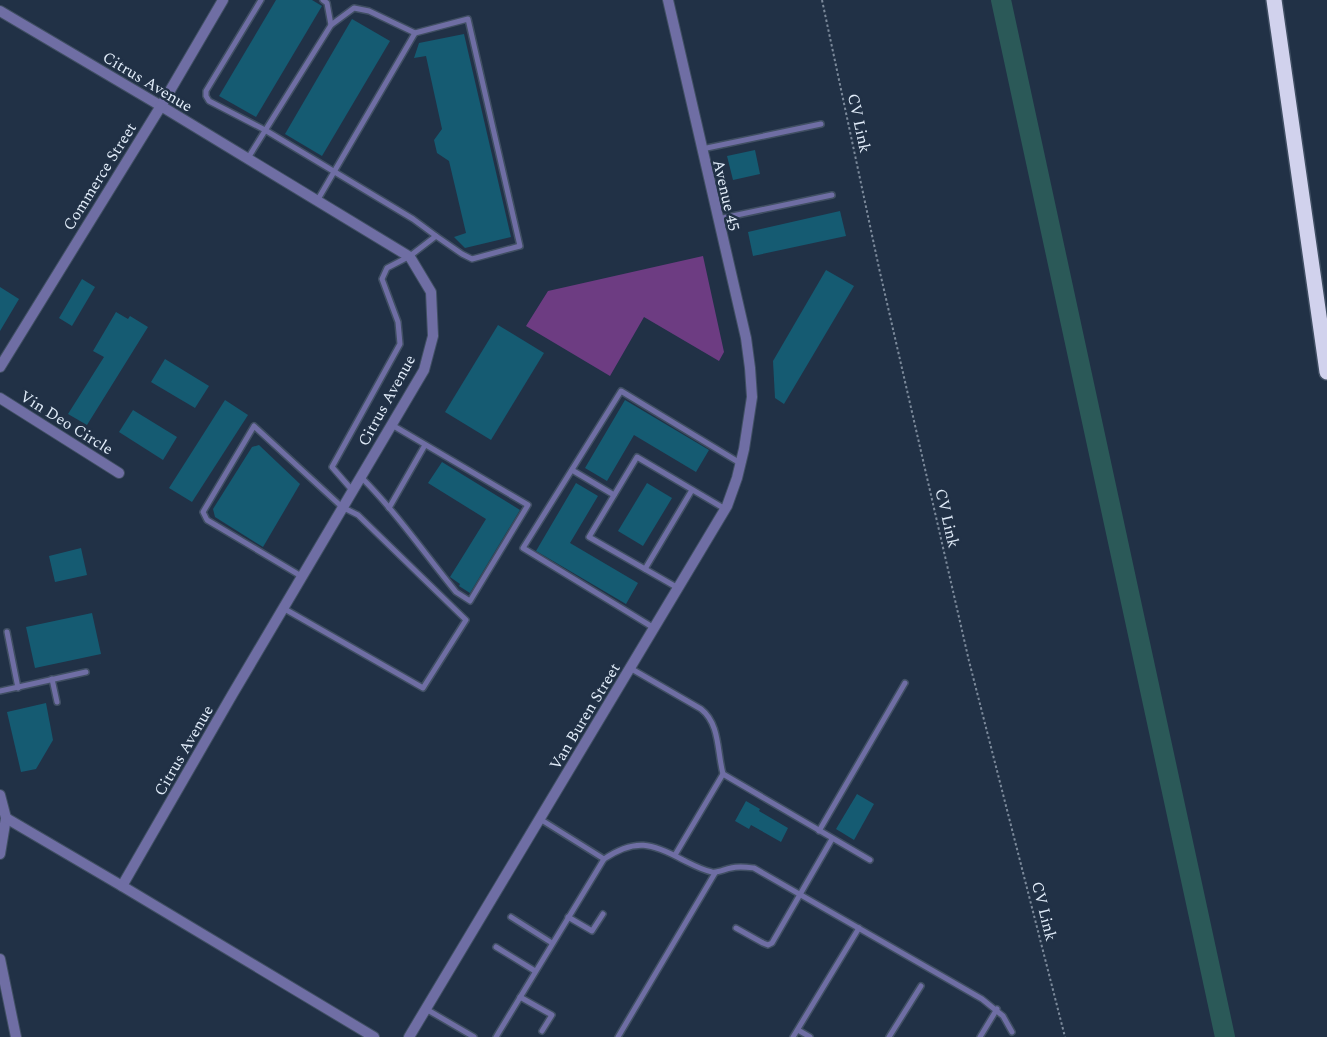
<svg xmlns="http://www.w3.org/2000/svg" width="1327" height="1037" font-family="Spectral,serif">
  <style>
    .green { fill: #6d3c82 }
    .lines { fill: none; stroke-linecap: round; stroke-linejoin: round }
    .river { stroke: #2b5958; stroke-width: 20 }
    .building { fill: #155b72 }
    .service-casing { stroke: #404f63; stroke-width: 8 }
    .minor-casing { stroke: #404f63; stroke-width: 12 }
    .motorway-casing { stroke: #404f63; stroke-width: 18 }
    .path { stroke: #7c8a9b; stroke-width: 2; stroke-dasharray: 2.5 2.5; stroke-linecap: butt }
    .service { stroke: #6f6ea4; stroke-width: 5 }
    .minor { stroke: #6f6ea4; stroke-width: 10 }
    .motorway { stroke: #d1d2ed; stroke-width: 15 }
    .labels { text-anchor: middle; stroke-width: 5; stroke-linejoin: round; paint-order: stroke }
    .street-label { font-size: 16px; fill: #e1ecf9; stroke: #213146 }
  </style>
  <rect width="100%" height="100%" fill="#213146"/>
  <polygon class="green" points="703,256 724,352 719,361 644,317 610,376 526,326 548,291"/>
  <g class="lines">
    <polyline class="river" points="1001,0 1225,1037"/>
  </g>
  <g class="building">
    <polygon points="276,0 312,0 322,6 256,117 219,96"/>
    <polygon points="352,19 390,41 322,156 285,134"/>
    <polygon points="464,34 511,237 465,248 454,237 466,233 449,161 437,153 434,140 442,129 426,56 414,58 419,43"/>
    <polygon points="755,150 760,174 733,180 727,156"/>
    <polygon points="840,211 846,236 753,256 748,232"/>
    <polygon points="826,270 854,286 784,404 775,398 773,361"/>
    <polygon points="82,279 95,287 72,326 59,318"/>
    <polygon points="0,287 19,299 0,331"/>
    <polygon points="116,312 128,319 130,316 148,327 87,425 68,414 104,357 93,351"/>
    <polygon points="498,325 544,353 491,440 445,412"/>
    <polygon points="165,359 209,386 195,408 151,382"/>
    <polygon points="225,400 248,415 192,502 169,488"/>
    <polygon points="625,400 709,450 696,472 634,435 607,481 585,468"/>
    <polygon points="133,410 177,437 163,460 119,432"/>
    <polygon points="259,445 300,484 263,547 215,517 213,509 252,447"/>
    <polygon points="442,462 520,510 470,593 459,586 460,584 450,577 486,519 428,483"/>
    <polygon points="576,483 598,496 570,543 638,583 626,604 536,551"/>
    <polygon points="647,483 672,498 643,546 618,531"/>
    <polygon points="81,548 87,575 55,582 49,556"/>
    <polygon points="92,613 101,654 35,668 26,627"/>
    <polygon points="46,703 53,740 36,769 21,772 7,712"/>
    <polygon points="857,794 874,804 854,840 836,829"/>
    <polygon points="746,801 760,809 759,811 788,828 781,842 751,825 749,829 735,821"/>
  </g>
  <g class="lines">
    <defs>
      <g id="service">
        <polyline points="261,0 206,91 206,96 209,101 265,130 413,219 436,236"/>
        <polyline points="323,0 327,3 331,25"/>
        <polyline points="702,149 821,124"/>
        <polyline points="248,158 331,25 354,8 369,11 415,33 468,19 520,246 472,259 462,254 436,236 410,256 387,268 382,279 398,322 400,344 332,467 352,490"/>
        <polyline points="317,201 415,33"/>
        <polyline points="718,219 832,195"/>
        <polyline points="572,470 614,495"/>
        <path d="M361 477C396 512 425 554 456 592L470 601 528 505 392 425"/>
        <polyline points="389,508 425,445"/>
        <polyline points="645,569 692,490"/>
        <polyline points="678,588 589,537 637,457 725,509"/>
        <polyline points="283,608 423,688 466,620 358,515 342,507 254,426 203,512 207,520 301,576"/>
        <polyline points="654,628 523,548 621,391 740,463"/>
        <polyline points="7,632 18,688"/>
        <path d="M630 668 701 709C720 724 717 751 723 774L870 860"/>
        <polyline points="52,679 57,702"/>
        <polyline points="0,691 86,672"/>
        <polyline points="540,819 604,859"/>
        <polyline points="819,831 905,683"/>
        <polyline points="675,855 723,774"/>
        <polyline points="511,917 552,943"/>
        <polyline points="568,917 592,931 603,914"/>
        <polyline points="736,928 763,943 768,945 772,943 832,839"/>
        <polyline points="496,947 535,971"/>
        <polyline points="520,997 552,1015 542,1031"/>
        <polyline points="426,1009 474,1037"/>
        <polyline points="798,1030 810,1037"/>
        <path d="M496 1037 604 859C635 838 652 843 683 860 693 865 702 870 712 872 718 873 725 869 731 868 739 866 746 867 754 868L982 999 1003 1016 1012 1032"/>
        <polyline points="618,1037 715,873"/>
        <polyline points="793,1037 859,928"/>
        <polyline points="889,1037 921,986"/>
        <polyline points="980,1037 997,1009"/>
      </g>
      <g id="minor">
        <polyline points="0,11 161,106 410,257 431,292 433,336 424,370 232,695 122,886"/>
        <polyline points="0,367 161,106 223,0"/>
        <polyline points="0,398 119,473"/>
        <polyline points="0,795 6,818 0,854"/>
        <polyline points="6,818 122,886 374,1037"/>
        <polyline points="0,959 16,1037"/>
        <polyline points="409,1037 727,506 737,478 744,449 752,397 750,368 746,338 668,0"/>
      </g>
      <polyline id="motorway" points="1274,0 1327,372"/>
    </defs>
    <use href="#service" class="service-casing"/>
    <use href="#minor" class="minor-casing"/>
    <use href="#motorway" class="motorway-casing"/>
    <polyline class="path" points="822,0 879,268 969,661 1065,1037"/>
    <use href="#service" class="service"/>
    <use href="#minor" class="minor"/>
    <use href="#motorway" class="motorway"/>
  </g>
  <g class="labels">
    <g class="street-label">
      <text transform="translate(148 81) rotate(31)" y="6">Citrus Avenue</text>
      <text transform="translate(860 123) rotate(78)" y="6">CV Link</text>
      <text transform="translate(99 176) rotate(-58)" y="6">Commerce Street</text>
      <text transform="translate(727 195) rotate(77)" y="6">Avenue 45</text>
      <text transform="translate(386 400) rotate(-61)" y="6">Citrus Avenue</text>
      <text transform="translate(67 422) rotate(32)" y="6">Vin Deo Circle</text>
      <text transform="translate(948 518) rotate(77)" y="6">CV Link</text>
      <text transform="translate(584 716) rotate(-59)" y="6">Van Buren Street</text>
      <text transform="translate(183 750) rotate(-60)" y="6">Citrus Avenue</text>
      <text transform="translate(1045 911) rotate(76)" y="6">CV Link</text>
    </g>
  </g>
</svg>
